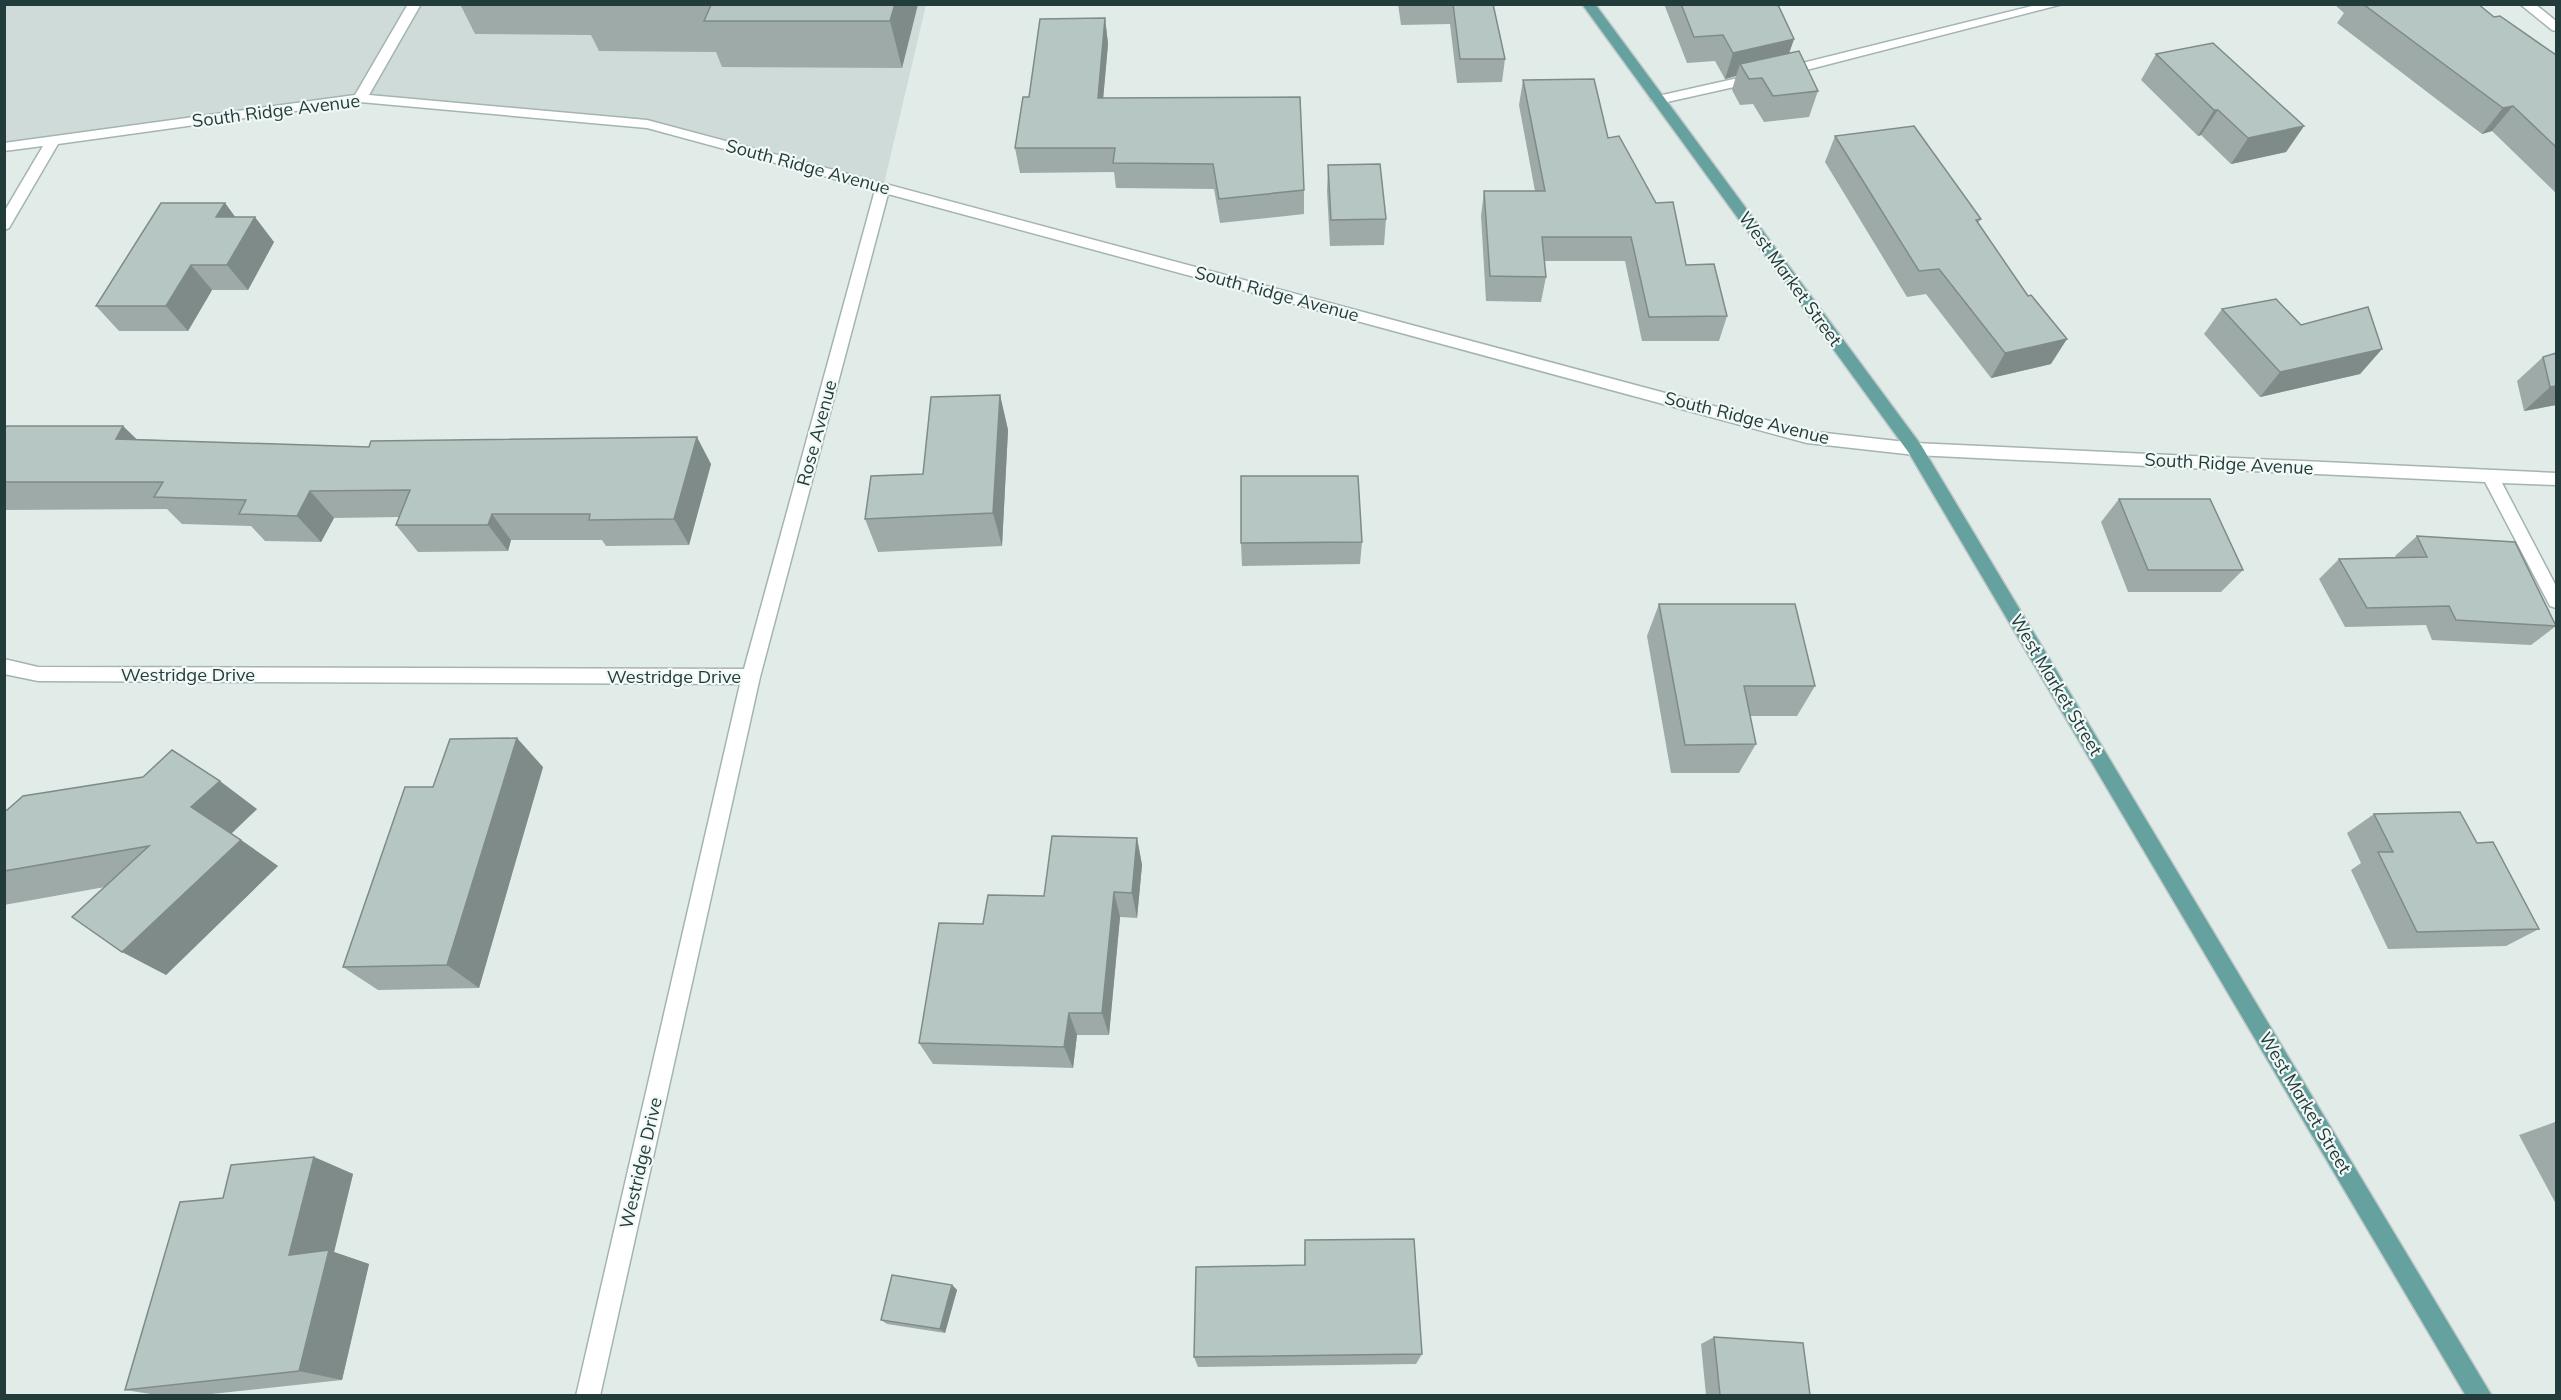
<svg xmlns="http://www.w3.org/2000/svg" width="2561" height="1400" font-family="Mulish,sans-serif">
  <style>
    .built { fill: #cfdbd8 }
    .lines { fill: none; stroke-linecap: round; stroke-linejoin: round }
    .minor-casing { stroke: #a4b4b1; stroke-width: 3 }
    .major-casing { stroke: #c1c8c8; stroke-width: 3 }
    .minor { fill: #fff; fill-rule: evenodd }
    .major { fill: #65a19e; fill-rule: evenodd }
    .wall { fill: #9daaa7 }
    .shaded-wall { fill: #7f8b88 }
    .building { fill: #b6c6c2; stroke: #7f8b88; stroke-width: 1.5 }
    .labels { text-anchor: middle; stroke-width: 4.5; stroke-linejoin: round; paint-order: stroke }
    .street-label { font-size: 18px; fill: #213c3a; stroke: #f1f8f6 }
  </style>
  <rect width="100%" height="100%" fill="#e1ece9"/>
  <polygon class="built" points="4,5 926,5 883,188 647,124 360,98 5,146"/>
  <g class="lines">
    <defs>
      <g id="minor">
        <polygon points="408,4 421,4 369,95 647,120 1807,431 1915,443 2556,473 2556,485 2502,483 2556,586 2556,608 2550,606 2485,482 1915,455 1807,443 888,194 760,677 600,1396 576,1396 740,684 38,681 4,674 4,659 38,667 744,669 875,190 647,128 360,102 58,144 9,228 4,230 4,212 43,146 4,151 4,143 355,95"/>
        <polygon points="2040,4 2063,4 1783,76 1777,72 1778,69"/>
        <polygon points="2520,4 2535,4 2556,21 2556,31 2552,30"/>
        <polygon points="1756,74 1761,75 1763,78 1761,81 1658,104 1651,100 1658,96"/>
      </g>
      <polygon id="major" points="1582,4 1595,4 1921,445 2492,1396 2466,1396 1909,453"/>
    </defs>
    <use href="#minor" class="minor-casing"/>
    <use href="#major" class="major-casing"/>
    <use href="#minor" class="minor"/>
    <use href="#major" class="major"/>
  </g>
  <g class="wall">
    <polygon points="460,4 918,4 902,68 722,67 716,52 599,51 591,35 475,34"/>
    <polygon points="1398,4 1493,4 1505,59 1502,82 1457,83 1450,24 1401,25"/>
    <polygon points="1664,4 1776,4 1794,39 1789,53 1818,91 1809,117 1764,122 1753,104 1740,105 1732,90 1736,76 1725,79 1715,61 1687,63"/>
    <polygon points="2334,4 2478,4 2494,17 2556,55 2556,193 2492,131 2482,134 2337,23 2344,13"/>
    <polygon points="1105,18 1108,44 1103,98 1304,190 1304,214 1220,223 1214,189 1116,188 1114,172 1020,173 1015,148 1029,97"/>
    <polygon points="2156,54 2304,126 2286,152 2231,164 2201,135 2198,136 2141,80"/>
    <polygon points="1523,80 1608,138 1686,265 1727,316 1719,341 1642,341 1625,261 1544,261 1546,277 1541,302 1486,301 1481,216 1484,191 1535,191 1519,105"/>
    <polygon points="1835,136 1981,219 1978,223 2051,364 1991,378 1926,294 1907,297 1825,162"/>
    <polygon points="1328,165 1386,219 1384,245 1330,246 1327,191"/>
    <polygon points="225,203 235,217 274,242 248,290 212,290 188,331 119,331 96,306"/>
    <polygon points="2222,309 2301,325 2382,349 2360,374 2260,397 2204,334"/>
    <polygon points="2556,353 2556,405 2524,411 2517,381 2543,357"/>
    <polygon points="1000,395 1008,430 1002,546 878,552 865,519 923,474"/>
    <polygon points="4,429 137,439 711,464 689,545 606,546 602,540 511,540 508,551 418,552 396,525 399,517 334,518 321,542 265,541 251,526 182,524 167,509 4,510"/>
    <polygon points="2119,499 2243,570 2221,592 2128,592 2101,522"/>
    <polygon points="2417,536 2556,626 2531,645 2432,640 2426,625 2345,627 2319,579 2339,559 2396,557 2395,556"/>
    <polygon points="1362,542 1360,564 1242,566 1241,543"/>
    <polygon points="1659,604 1815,686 1797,716 1750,716 1756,744 1739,773 1671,773 1647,636"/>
    <polygon points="543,767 479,988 378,990 343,967 433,787"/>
    <polygon points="257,809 231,833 278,866 166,975 105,887 4,905 4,810"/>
    <polygon points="2374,814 2477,843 2539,929 2506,946 2388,949 2351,870 2361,863 2347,833"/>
    <polygon points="1137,838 1142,865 1137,918 1120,917 1109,1035 1077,1035 1073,1068 933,1064 919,1043 983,924 1044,896"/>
    <polygon points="2555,1122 2556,1122 2556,1204 2519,1135"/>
    <polygon points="314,1157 353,1174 334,1252 369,1264 342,1380 202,1395 157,1395 125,1390 223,1198"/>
    <polygon points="1305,1240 1422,1354 1416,1364 1198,1367 1194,1357 1304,1265"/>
    <polygon points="952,1285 957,1290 945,1333 887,1324 881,1320"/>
    <polygon points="1714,1337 1810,1395 1706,1395 1701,1344"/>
  </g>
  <g class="shaded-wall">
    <polygon points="895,4 918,4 902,68 890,21"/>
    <polygon points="1105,18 1108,44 1101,123 1098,98"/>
    <polygon points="1794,39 1785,65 1740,64 1736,76 1725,79 1733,53"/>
    <polygon points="2513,106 2492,131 2482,134 2503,108"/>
    <polygon points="2214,110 2218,110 2201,135 2198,136"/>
    <polygon points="2304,126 2286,152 2231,164 2248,138"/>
    <polygon points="225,203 244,229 216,217"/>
    <polygon points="255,217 274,242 248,290 227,265"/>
    <polygon points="191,265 212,290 188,331 166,306"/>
    <polygon points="2067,339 2051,364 1991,378 2005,353"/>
    <polygon points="2382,349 2360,374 2260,397 2280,372"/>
    <polygon points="2556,386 2556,405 2524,411 2550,387"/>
    <polygon points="1000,395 1008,430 1002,546 993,513"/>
    <polygon points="123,426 151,453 116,439"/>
    <polygon points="697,437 711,464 689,545 674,519"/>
    <polygon points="310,491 334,518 321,542 297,516"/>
    <polygon points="492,514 511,540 508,551 488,525"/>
    <polygon points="517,738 543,767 479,988 447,965"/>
    <polygon points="220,781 257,809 230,835 191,807"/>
    <polygon points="1137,838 1142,865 1137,918 1132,893"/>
    <polygon points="241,840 278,866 166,975 122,952"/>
    <polygon points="1114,892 1120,917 1109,1035 1102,1013"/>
    <polygon points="1069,1013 1077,1035 1073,1068 1064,1047"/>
    <polygon points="314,1157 353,1174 334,1252 369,1264 342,1380 299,1371 289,1255"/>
    <polygon points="952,1285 957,1290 945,1333 940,1329"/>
  </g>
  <g class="building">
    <polygon points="619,4 895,4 890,21 704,21 711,5"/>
    <polygon points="1453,4 1493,4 1505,59 1460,59"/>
    <polygon points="1681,4 1776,4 1779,7 1794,39 1733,53 1723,35 1694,37"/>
    <polygon points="2363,4 2478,4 2494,17 2500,16 2556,55 2556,147 2513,106 2503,108"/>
    <polygon points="1105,18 1098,98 1300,97 1304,190 1219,199 1213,164 1113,163 1115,148 1015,148 1023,97 1029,97 1040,19"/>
    <polygon points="2213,43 2304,126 2248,138 2218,110 2214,110 2156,54"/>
    <polygon points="1799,51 1818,91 1773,96 1762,78 1749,79 1740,64"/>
    <polygon points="1594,79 1608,138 1619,136 1656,203 1673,202 1686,265 1714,264 1727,316 1649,317 1631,237 1542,237 1546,277 1490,276 1484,191 1545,191 1523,80"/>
    <polygon points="1914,126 1981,219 1976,220 2028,296 2031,295 2067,339 2005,353 1939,269 1919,271 1835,136"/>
    <polygon points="1380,164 1386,219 1331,220 1328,165"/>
    <polygon points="161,203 225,203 216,217 255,217 227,265 191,265 166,306 96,306"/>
    <polygon points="2276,299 2301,325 2368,307 2382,349 2280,372 2222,309"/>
    <polygon points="2556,353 2556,386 2550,387 2543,357"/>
    <polygon points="1000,395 993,513 865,519 871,476 923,474 931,397"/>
    <polygon points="7,426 123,426 116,439 369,447 371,441 697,437 674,519 589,520 590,514 492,514 488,525 396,525 410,490 310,491 297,516 239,514 246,500 154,497 163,482 4,482 4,429"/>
    <polygon points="1241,476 1358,476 1362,542 1241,543"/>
    <polygon points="2119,499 2210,499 2243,570 2148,570"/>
    <polygon points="2417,536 2515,542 2556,626 2456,620 2449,606 2367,608 2339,559 2427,557"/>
    <polygon points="1659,604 1795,604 1815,686 1744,686 1756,744 1685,745"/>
    <polygon points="517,738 447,965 343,967 405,787 433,787 450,739"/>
    <polygon points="172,750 220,781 191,807 241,840 122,952 72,917 149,846 4,871 4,810 7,810 23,796 143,777"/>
    <polygon points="2460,812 2477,843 2493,842 2539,929 2417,932 2378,852 2393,852 2374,814"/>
    <polygon points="1052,836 1137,838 1132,893 1114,892 1102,1013 1069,1013 1064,1047 919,1043 939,923 983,924 988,895 1044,896"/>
    <polygon points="314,1157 289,1255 329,1250 299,1371 125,1390 180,1202 223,1198 231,1165"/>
    <polygon points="1414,1239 1422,1354 1194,1357 1196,1267 1305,1265 1305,1240"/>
    <polygon points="892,1275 952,1285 940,1329 881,1320"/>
    <polygon points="1714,1337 1803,1343 1810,1395 1720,1395"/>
  </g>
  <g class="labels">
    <g class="street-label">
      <text transform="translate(276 111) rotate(-7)" y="6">South Ridge Avenue</text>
      <text transform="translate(808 167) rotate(15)" y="6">South Ridge Avenue</text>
      <text transform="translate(1790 279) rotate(54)" y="6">West Market Street</text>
      <text transform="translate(1277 294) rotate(15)" y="6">South Ridge Avenue</text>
      <text transform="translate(1747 418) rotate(14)" y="6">South Ridge Avenue</text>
      <text transform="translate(817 433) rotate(-75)" y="6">Rose Avenue</text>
      <text transform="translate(2229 464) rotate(3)" y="6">South Ridge Avenue</text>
      <text x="188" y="681">Westridge Drive</text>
      <text x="674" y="683">Westridge Drive</text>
      <text transform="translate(2056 685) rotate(59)" y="6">West Market Street</text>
      <text transform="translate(2305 1103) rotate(59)" y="6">West Market Street</text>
      <text transform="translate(641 1163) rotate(-77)" y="6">Westridge Drive</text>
    </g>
  </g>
  <rect width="2561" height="1400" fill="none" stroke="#213c3a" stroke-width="12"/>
</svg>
